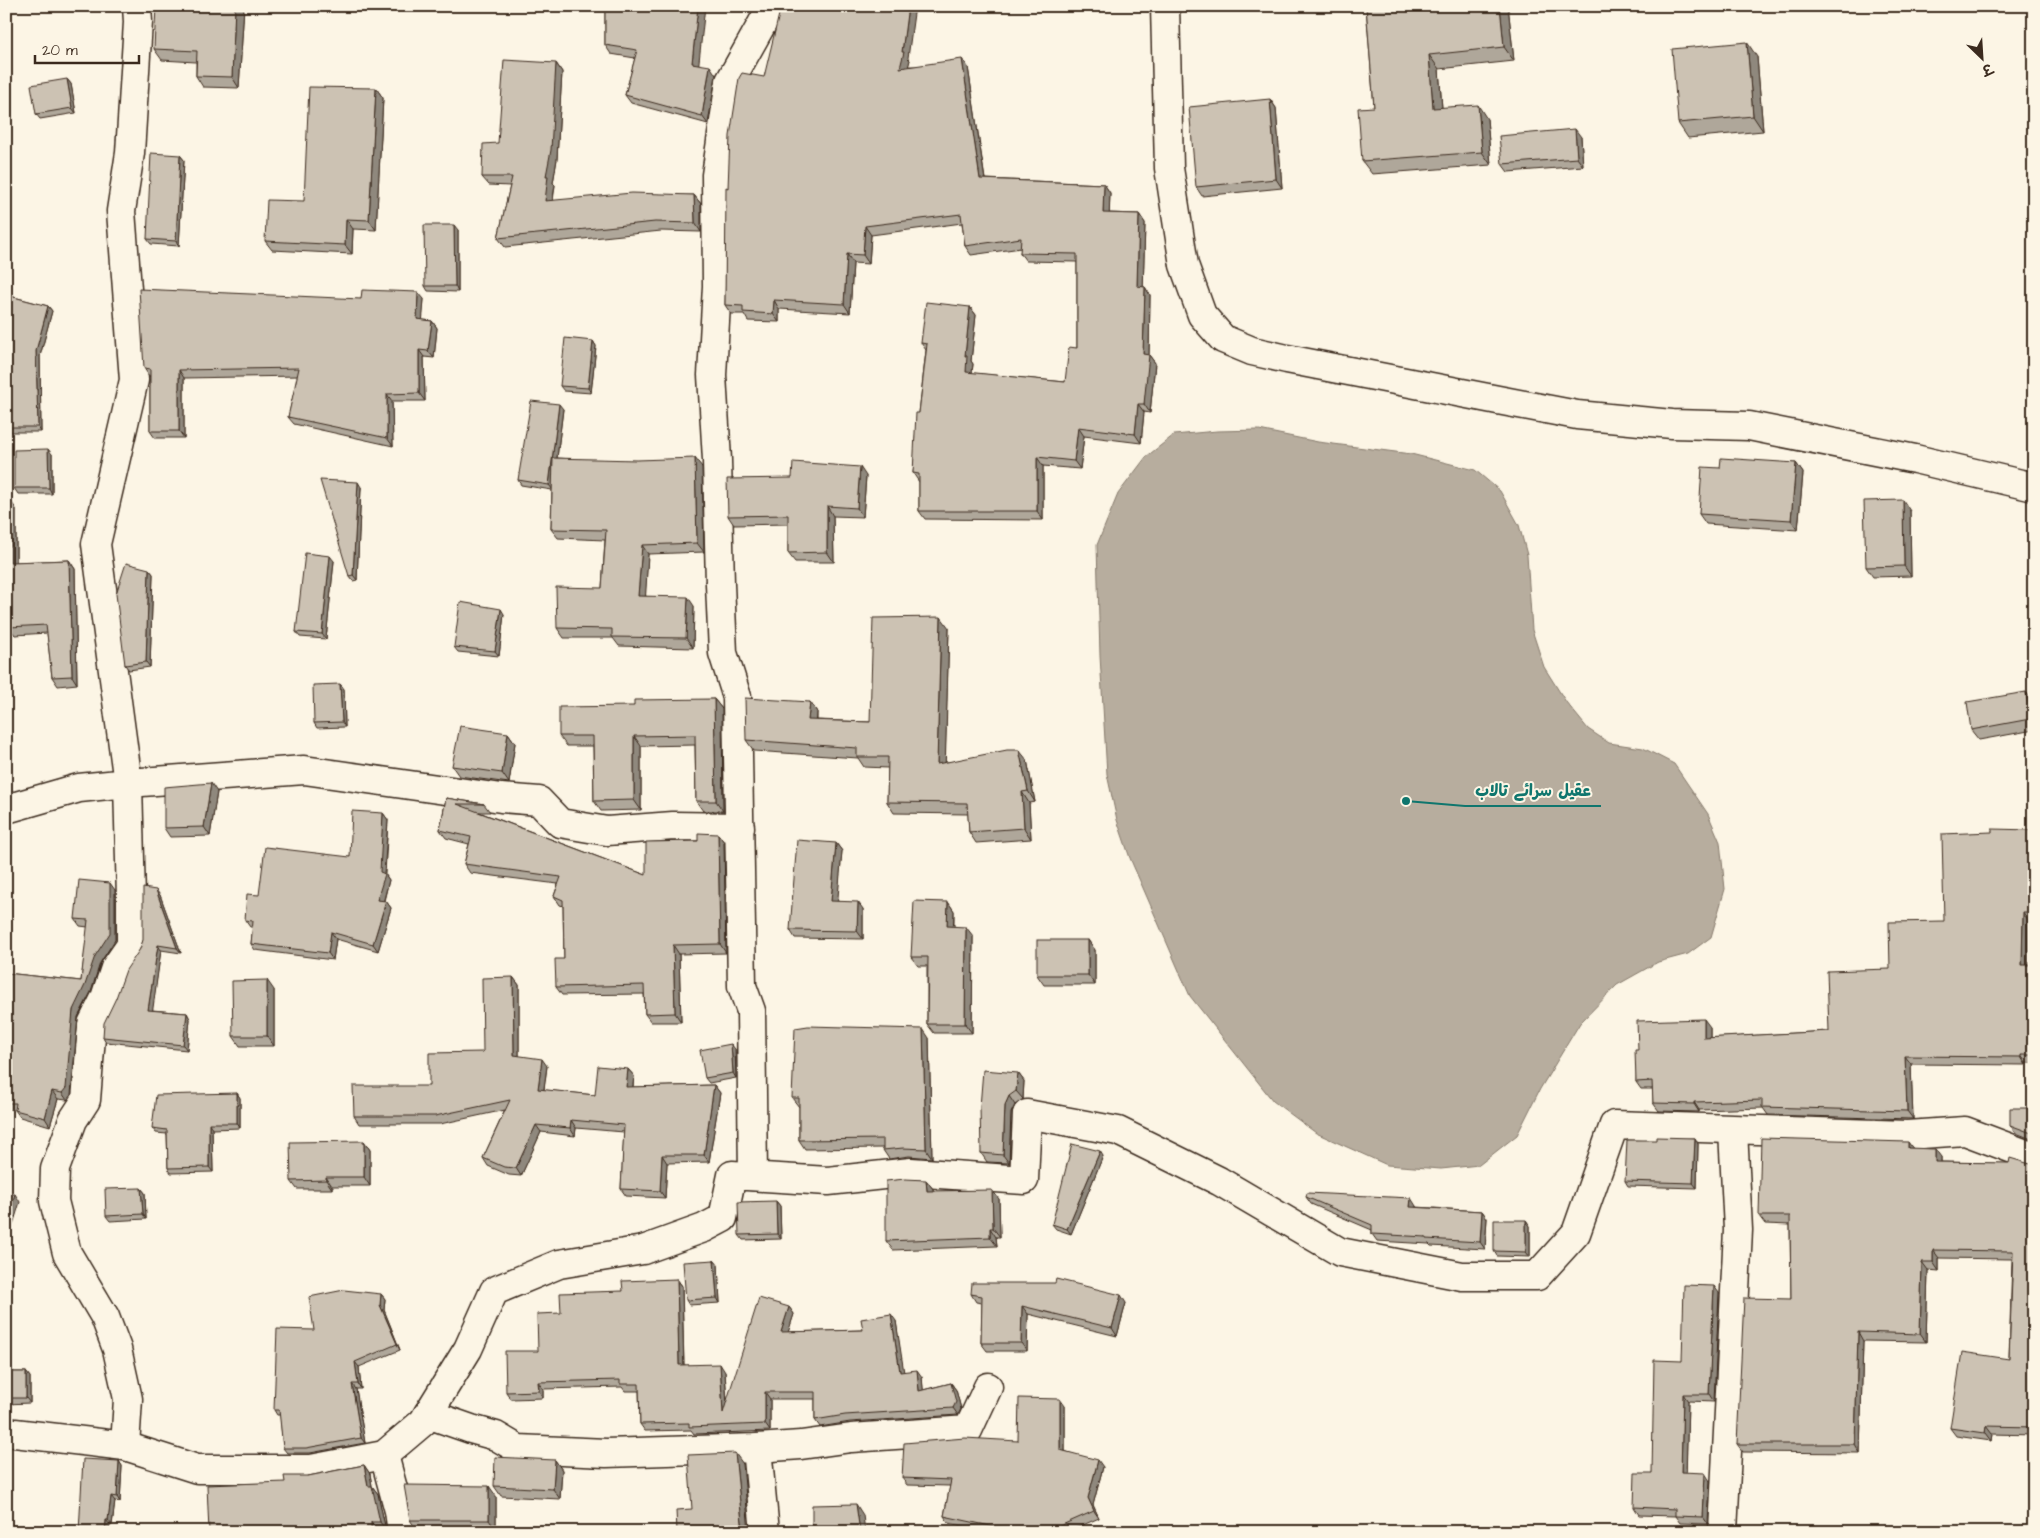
<svg xmlns="http://www.w3.org/2000/svg" width="2040" height="1538" font-family="'Architects Daughter','Playpen Sans Arabic','Playpen Sans Deva',sans-serif">
  <style>
    .water { fill: #b7ad9e; stroke: #85796b }
    .lines { fill: none; stroke-linecap: round; stroke-linejoin: round }
    .street-casing { stroke: #3b2a1e; stroke-width: 31 }
    .street { stroke: #fcf5e5; stroke-width: 28 }
    .wall { fill: #afa79a; stroke: #3b2a1e }
    .shaded-wall { fill: #8f887d; stroke: #3b2a1e }
    .building { fill: #ccc2b3; stroke: #3b2a1e }
    .leader { fill: none; stroke: #0f766e; stroke-width: 2 }
    .callout-dot { fill: #0f766e; stroke: #fcf5e5; stroke-width: 2 }
    .callout-label { font-size: 16px; text-anchor: middle; font-weight: bold; fill: #0f766e; stroke: #fcf5e5; stroke-width: 4; stroke-linejoin: round; paint-order: stroke }
  </style>
  <rect width="100%" height="100%" fill="#fcf5e5"/>
  <filter id="ink" filterUnits="userSpaceOnUse"><feTurbulence type="fractalNoise" baseFrequency=".02" numOctaves="2"/><feDisplacementMap in="SourceGraphic" scale="10" xChannelSelector="R" yChannelSelector="G"/><feConvolveMatrix kernelMatrix="1 2 1 2 8 2 1 2 1" color-interpolation-filters="sRGB"/></filter>
  <g filter="url(#ink)">
    <polygon class="water" points="1259,430 1318,442 1411,454 1475,470 1500,491 1519,525 1527,555 1532,630 1544,667 1566,702 1588,729 1609,743 1643,748 1674,764 1708,814 1720,842 1725,889 1711,937 1688,954 1658,962 1617,985 1580,1023 1540,1089 1517,1135 1479,1165 1441,1169 1387,1165 1316,1133 1273,1101 1190,996 1130,858 1117,820 1107,774 1100,656 1097,545 1118,494 1146,457 1174,435 1217,431"/>
    <g class="lines">
      <defs>
        <g id="street">
          <polyline points="1165,6 1169,168 1184,265 1202,315 1223,339 1252,351 1287,359 1498,400 1577,415 1672,424 1749,426 1915,459 2034,487"/>
          <polyline points="6,809 79,788 128,783 304,770 501,798 539,801 560,823 607,831 673,826 740,827"/>
          <polyline points="753,1176 751,1011 742,986 737,697 723,653 720,584 717,460 712,375 717,286 716,175 730,81 772,6"/>
          <polyline points="428,1414 471,1429 496,1436 518,1449 606,1453 757,1448 801,1445 851,1438 968,1430 988,1387"/>
          <polyline points="6,1432 125,1446 197,1469 311,1469 384,1455 423,1422 468,1349 494,1291 559,1264 643,1250 704,1228 723,1218 732,1175 828,1181 911,1172 1024,1180 1027,1114 1118,1131 1219,1181 1340,1252 1462,1276 1537,1276 1576,1233 1614,1125 1907,1135 1965,1131 2034,1157"/>
          <polyline points="125,1446 128,1399 117,1349 105,1317 67,1253 54,1201 55,1169 73,1120 86,1100 92,1024 105,998 115,968 131,945 131,899 128,783 96,544 134,380 121,211 130,153 138,22 137,6"/>
          <polyline points="757,1448 765,1532"/>
          <polyline points="384,1455 399,1511 402,1532"/>
          <polyline points="1723,1532 1738,1230 1733,1130"/>
        </g>
      </defs>
      <use href="#street" class="street-casing"/>
      <use href="#street" class="street"/>
    </g>
    <g class="wall">
      <polygon points="244,6 239,88 203,87 196,76 196,62 162,60 154,49"/>
      <polygon points="605,6 716,75 708,124 631,103 625,95 635,58 611,54 605,45"/>
      <polygon points="1366,6 1508,6 1514,61 1439,69 1442,108 1487,119 1491,165 1372,174 1362,161 1374,107"/>
      <polygon points="1757,57 1763,131 1688,138 1678,123"/>
      <polygon points="908,58 910,60 908,66 968,67 985,179 1104,184 1110,193 1109,213 1139,214 1145,223 1143,287 1145,287 1150,295 1149,355 1155,363 1150,413 1144,412 1141,443 1084,436 1080,469 1043,466 1043,520 925,519 919,511 919,482 913,473 919,413 926,350 921,343 970,307 976,315 971,361 973,364 972,373 1065,382 1077,348 1077,262 1026,261 1020,253 1021,248 971,255 965,246 962,223 871,235 869,264 853,263 850,313 779,309 779,322 748,321 744,314 731,314 725,305 728,188 764,77"/>
      <polygon points="556,63 562,72 557,159 553,183 555,185 553,201 694,195 701,204 701,232 661,231 505,247 498,238 510,186 489,185 482,177 498,143"/>
      <polygon points="67,79 71,84 76,113 40,119 36,114"/>
      <polygon points="376,88 383,98 376,230 353,229 352,254 272,250 265,241 304,201"/>
      <polygon points="1270,99 1276,108 1282,188 1202,196 1196,187"/>
      <polygon points="1581,137 1583,166 1508,172 1502,164"/>
      <polygon points="180,155 184,160 179,246 151,244 147,239"/>
      <polygon points="458,230 458,292 428,291 425,286"/>
      <polygon points="6,295 48,306 52,311 40,356 41,432 11,432 8,427 8,408 6,408"/>
      <polygon points="361,299 424,299 422,320 432,321 437,328 434,358 424,357 425,401 392,401 393,446 294,424 288,417 298,376 184,378 184,438 155,438 150,431 150,376 149,376 144,368"/>
      <polygon points="593,341 596,346 591,393 564,391 560,386"/>
      <polygon points="563,409 557,458 702,467 704,552 648,554 645,596 694,606 693,648 619,646 613,638 564,638 557,628 602,588 605,540 558,538 551,529 552,490 521,485 518,480"/>
      <polygon points="52,454 52,494 18,494 14,488"/>
      <polygon points="1796,463 1803,473 1798,530 1706,524 1699,514 1720,468"/>
      <polygon points="866,476 863,517 833,516 834,562 795,562 788,553 788,524 734,525 728,516 792,478"/>
      <polygon points="361,487 357,580 353,581 349,576"/>
      <polygon points="6,500 16,509 16,562 69,560 75,569 77,684 58,686 52,677 47,633 15,635 9,627 8,609 6,610"/>
      <polygon points="1910,511 1911,576 1873,577 1866,567"/>
      <polygon points="334,561 326,639 300,637 296,632"/>
      <polygon points="149,569 153,574 150,667 129,670 125,665"/>
      <polygon points="504,614 499,656 458,652 454,647"/>
      <polygon points="949,628 945,762 1027,760 1035,802 1029,803 1031,839 976,843 969,832 968,814 894,813 887,802 888,768 864,767 858,758 754,751 746,740 810,702 817,712 817,720 870,722"/>
      <polygon points="340,684 344,689 345,727 317,728 314,723"/>
      <polygon points="2026,692 2033,702 2034,708 2034,730 1979,740 1971,730"/>
      <polygon points="714,699 722,709 723,811 703,811 696,801 695,745 641,746 641,810 601,811 594,801 593,746 567,746 559,736 634,706"/>
      <polygon points="508,733 515,743 509,783 459,776 452,766"/>
      <polygon points="217,792 210,836 170,837 164,828"/>
      <polygon points="446,798 484,804 490,812 479,812 646,875 698,841 718,834 724,842 726,953 679,954 681,1022 651,1022 645,1014 644,994 562,995 556,987 564,959 563,906 560,905 554,896 558,884 470,873 464,864 469,844 446,838 440,830"/>
      <polygon points="383,813 388,820 385,874 389,880 384,901 386,901 391,908 378,951 336,939 333,960 255,950 251,944 253,927 250,927 245,920 259,895 350,857"/>
      <polygon points="2034,831 2034,920 2028,920 2028,965 2034,965 2034,1063 2026,1063 2026,1065 1911,1064 1913,1119 1768,1115 1763,1108 1699,1110 1699,1112 1659,1111 1653,1103 1653,1089 1641,1089 1636,1082 1638,1050 1710,1027 1710,1038 1829,1031 1890,969 1944,921"/>
      <polygon points="836,843 842,851 837,901 863,909 863,939 795,938 790,930"/>
      <polygon points="115,890 115,940 100,963 91,992 78,1017 71,1095 67,1100 58,1099 50,1126 20,1117 15,1110 6,1109 6,973 81,981 88,927 80,926 75,919"/>
      <polygon points="160,895 181,953 161,950 152,1010 187,1013 190,1019 187,1050 106,1042 103,1037 140,949"/>
      <polygon points="948,902 954,911 954,926 973,936 972,1033 934,1033 927,1024 927,966 918,966 911,957"/>
      <polygon points="1088,940 1095,950 1095,985 1044,985 1037,975"/>
      <polygon points="513,977 519,985 519,1056 547,1066 544,1090 595,1095 628,1069 634,1076 633,1087 714,1085 720,1093 709,1162 667,1163 665,1198 626,1196 621,1189 624,1132 576,1128 575,1136 541,1132 521,1176 509,1175 488,1166 483,1158 505,1110 440,1124 359,1124 354,1116 429,1086 483,1052"/>
      <polygon points="274,990 274,1046 240,1046 233,1036"/>
      <polygon points="929,1038 932,1158 909,1156 889,1159 883,1150 883,1148 805,1149 799,1140 799,1107 792,1098"/>
      <polygon points="735,1049 736,1078 709,1083 705,1078"/>
      <polygon points="1018,1073 1024,1081 1023,1099 1015,1105 1011,1113 1009,1163 987,1162 981,1153"/>
      <polygon points="237,1093 240,1098 240,1128 212,1129 213,1172 171,1173 168,1168 167,1134 156,1133 152,1128"/>
      <polygon points="2034,1108 2034,1140 2016,1133 2010,1125"/>
      <polygon points="1695,1138 1698,1144 1697,1188 1628,1186 1625,1181 1656,1140"/>
      <polygon points="364,1141 370,1150 370,1186 332,1186 332,1189 297,1189 291,1181"/>
      <polygon points="1912,1148 1941,1157 1941,1162 2030,1164 2034,1163 2034,1435 1992,1434 1991,1441 1956,1436 1950,1428 2009,1359 2012,1259 1939,1258 1939,1271 1928,1270 1926,1342 1863,1341 1860,1453 1743,1452 1737,1444 1791,1299 1790,1225 1765,1224 1759,1216"/>
      <polygon points="1103,1156 1071,1234 1056,1229 1052,1224"/>
      <polygon points="926,1180 933,1189 933,1191 999,1199 1000,1237 996,1237 997,1246 893,1250 886,1241"/>
      <polygon points="141,1188 145,1193 146,1219 110,1221 106,1216"/>
      <polygon points="1306,1197 1416,1206 1416,1207 1482,1211 1487,1218 1485,1249 1431,1246 1429,1244 1377,1241 1372,1234 1372,1230 1311,1204"/>
      <polygon points="776,1201 780,1206 781,1239 743,1240 739,1235"/>
      <polygon points="1526,1220 1530,1226 1530,1257 1497,1256 1494,1251"/>
      <polygon points="714,1260 718,1265 720,1303 689,1305 686,1300"/>
      <polygon points="677,1279 682,1286 684,1365 725,1372 727,1402 789,1307 794,1314 788,1332 863,1330 896,1321 903,1372 922,1377 923,1390 951,1383 956,1390 961,1409 958,1415 850,1422 820,1427 815,1420 815,1399 770,1399 770,1431 694,1434 691,1430 645,1431 640,1424 639,1391 625,1391 622,1387 543,1389 543,1398 511,1399 506,1392 538,1351 561,1313 623,1291"/>
      <polygon points="1719,1293 1714,1402 1688,1401 1686,1473 1710,1481 1708,1524 1680,1523 1675,1516 1639,1515 1634,1507 1652,1473 1682,1361"/>
      <polygon points="381,1294 385,1299 384,1310 400,1350 359,1367 361,1389 356,1389 365,1443 310,1453 287,1453 283,1448 280,1415 277,1415 274,1410 314,1330"/>
      <polygon points="971,1294 1126,1303 1117,1336 1028,1314 1027,1351 987,1351 981,1343 982,1303 976,1302"/>
      <polygon points="6,1372 26,1372 30,1377 30,1403 6,1404"/>
      <polygon points="1065,1406 1065,1451 1103,1467 1093,1505 1099,1518 1067,1532 991,1532 949,1523 944,1516 950,1486 907,1485 902,1478 1018,1441"/>
      <polygon points="555,1460 562,1470 560,1499 501,1496 494,1486"/>
      <polygon points="119,1461 122,1466 120,1502 115,1501 112,1525 110,1525 109,1532 79,1532"/>
      <polygon points="364,1465 370,1474 372,1486 378,1494 386,1531 377,1531 285,1482 308,1476"/>
      <polygon points="496,1496 496,1530 417,1530 410,1520"/>
    </g>
    <g class="shaded-wall">
      <polygon points="235,6 244,6 239,88 232,77"/>
      <polygon points="698,6 705,6 698,71 692,63"/>
      <polygon points="908,6 915,6 908,58 910,60 906,76 900,68"/>
      <polygon points="1500,6 1508,6 1514,61 1504,47"/>
      <polygon points="1747,42 1757,57 1763,131 1753,116"/>
      <polygon points="1429,55 1439,69 1443,122 1433,108"/>
      <polygon points="962,59 968,67 986,187 980,179"/>
      <polygon points="556,63 562,72 557,159 553,183 555,185 551,210 545,201 546,176"/>
      <polygon points="710,66 716,75 708,124 702,116"/>
      <polygon points="67,79 71,84 76,113 72,108"/>
      <polygon points="376,88 383,98 376,230 369,220"/>
      <polygon points="1270,99 1276,108 1282,188 1276,179"/>
      <polygon points="1478,105 1487,119 1491,165 1482,152"/>
      <polygon points="1575,129 1581,137 1583,166 1577,158"/>
      <polygon points="180,155 184,160 179,246 176,241"/>
      <polygon points="1104,184 1110,193 1109,222 1103,213"/>
      <polygon points="694,195 701,204 701,232 695,223"/>
      <polygon points="1139,214 1145,223 1143,295 1137,286"/>
      <polygon points="346,219 353,229 352,254 345,245"/>
      <polygon points="454,225 458,230 458,292 455,286"/>
      <polygon points="865,226 871,235 869,264 863,255"/>
      <polygon points="847,254 853,263 850,313 844,304"/>
      <polygon points="1145,287 1150,295 1149,355 1155,363 1150,413 1144,404 1143,354"/>
      <polygon points="418,292 424,299 422,326 417,319"/>
      <polygon points="774,300 779,309 779,322 773,314"/>
      <polygon points="48,306 52,311 40,356 41,432 38,427 36,351"/>
      <polygon points="970,307 976,315 971,361 973,364 971,381 966,372 965,356"/>
      <polygon points="432,321 437,328 434,358 428,351"/>
      <polygon points="593,341 596,346 591,393 588,388"/>
      <polygon points="419,350 424,357 425,401 419,393"/>
      <polygon points="179,370 184,378 184,438 179,431"/>
      <polygon points="387,394 392,401 393,446 387,438"/>
      <polygon points="559,404 563,409 553,490 549,485"/>
      <polygon points="1138,404 1144,412 1141,443 1135,434"/>
      <polygon points="1078,427 1084,436 1080,469 1074,461"/>
      <polygon points="48,449 52,454 52,494 49,488"/>
      <polygon points="1037,457 1043,466 1043,520 1037,511"/>
      <polygon points="695,458 702,467 704,552 697,543"/>
      <polygon points="1796,463 1803,473 1798,530 1791,520"/>
      <polygon points="860,467 866,476 863,517 857,508"/>
      <polygon points="358,482 361,487 357,580 353,575"/>
      <polygon points="10,500 16,509 16,571 10,562"/>
      <polygon points="1903,500 1910,511 1911,576 1904,566"/>
      <polygon points="827,506 833,516 834,562 827,552"/>
      <polygon points="642,545 648,554 645,606 638,596"/>
      <polygon points="330,556 334,561 326,639 322,634"/>
      <polygon points="69,560 75,569 77,684 72,676"/>
      <polygon points="149,569 153,574 150,667 146,662"/>
      <polygon points="688,597 694,606 693,648 686,638"/>
      <polygon points="501,609 504,614 499,656 495,651"/>
      <polygon points="941,617 949,628 945,775 937,764"/>
      <polygon points="340,684 344,689 345,727 342,722"/>
      <polygon points="2026,692 2033,702 2034,708 2034,724 2030,719"/>
      <polygon points="714,699 722,709 723,811 716,801"/>
      <polygon points="810,702 817,712 816,731 808,720"/>
      <polygon points="508,733 515,743 509,783 502,773"/>
      <polygon points="634,736 641,746 641,810 634,800"/>
      <polygon points="1019,750 1027,760 1035,802 1028,791"/>
      <polygon points="211,783 217,792 210,836 204,827"/>
      <polygon points="1022,792 1029,803 1031,839 1024,828"/>
      <polygon points="383,813 388,820 384,875 385,874 389,880 382,907 377,900"/>
      <polygon points="2034,831 2034,914 2032,912"/>
      <polygon points="718,834 724,842 726,953 720,944"/>
      <polygon points="836,843 842,851 837,909 831,901"/>
      <polygon points="110,883 115,890 115,940 100,963 91,992 78,1017 71,1095 67,1100 62,1093 73,1010"/>
      <polygon points="156,890 160,895 181,953 177,948"/>
      <polygon points="386,901 391,908 378,951 373,944"/>
      <polygon points="858,902 863,909 863,939 857,931"/>
      <polygon points="948,902 954,911 953,936 947,926"/>
      <polygon points="2023,912 2028,920 2028,973 2022,965"/>
      <polygon points="966,927 973,936 972,1033 965,1024"/>
      <polygon points="331,932 336,939 333,960 328,953"/>
      <polygon points="1088,940 1095,950 1095,985 1088,975"/>
      <polygon points="158,945 161,950 152,1015 148,1010"/>
      <polygon points="673,945 679,954 681,1022 675,1013"/>
      <polygon points="513,977 519,985 519,1062 514,1055"/>
      <polygon points="267,980 274,990 274,1046 267,1036"/>
      <polygon points="187,1013 190,1019 187,1050 183,1045"/>
      <polygon points="1704,1019 1710,1027 1710,1046 1704,1038"/>
      <polygon points="923,1029 929,1038 932,1158 926,1149"/>
      <polygon points="731,1044 735,1049 736,1078 733,1073"/>
      <polygon points="2021,1055 2026,1063 2026,1065 2021,1057"/>
      <polygon points="1905,1056 1911,1064 1913,1119 1907,1111"/>
      <polygon points="542,1059 547,1066 543,1096 538,1089"/>
      <polygon points="628,1069 634,1076 632,1094 626,1087"/>
      <polygon points="1018,1073 1024,1081 1023,1099 1016,1091"/>
      <polygon points="714,1085 720,1093 709,1162 704,1155"/>
      <polygon points="52,1091 58,1099 50,1126 45,1118"/>
      <polygon points="237,1093 240,1098 240,1128 237,1123"/>
      <polygon points="1009,1096 1015,1105 1011,1113 1009,1163 1003,1155 1005,1105"/>
      <polygon points="1694,1102 1699,1110 1699,1112 1694,1104"/>
      <polygon points="571,1120 576,1128 575,1136 570,1128"/>
      <polygon points="209,1123 212,1129 213,1172 209,1167"/>
      <polygon points="536,1125 541,1132 521,1176 516,1168"/>
      <polygon points="1695,1138 1698,1144 1697,1188 1693,1183"/>
      <polygon points="364,1141 370,1150 370,1186 364,1177"/>
      <polygon points="1908,1142 1914,1150 1908,1148"/>
      <polygon points="1935,1149 1941,1157 1941,1171 1935,1162"/>
      <polygon points="1100,1151 1103,1156 1071,1234 1067,1229"/>
      <polygon points="662,1155 667,1163 665,1198 660,1191"/>
      <polygon points="326,1177 332,1186 332,1189 326,1180"/>
      <polygon points="926,1180 933,1189 933,1200 927,1191"/>
      <polygon points="141,1188 145,1193 146,1219 143,1214"/>
      <polygon points="992,1190 999,1199 1000,1237 993,1228"/>
      <polygon points="15,1194 20,1202 7,1244 6,1222"/>
      <polygon points="1411,1198 1416,1206 1415,1214 1410,1207"/>
      <polygon points="776,1201 780,1206 781,1239 777,1234"/>
      <polygon points="1482,1211 1487,1218 1485,1249 1480,1242"/>
      <polygon points="1526,1220 1530,1226 1530,1257 1526,1252"/>
      <polygon points="990,1228 996,1237 997,1246 990,1237"/>
      <polygon points="1933,1250 1939,1258 1939,1271 1933,1262"/>
      <polygon points="714,1260 718,1265 720,1303 717,1298"/>
      <polygon points="1922,1262 1928,1270 1926,1342 1920,1334"/>
      <polygon points="677,1279 682,1286 684,1372 679,1365"/>
      <polygon points="1714,1286 1719,1293 1714,1402 1709,1394"/>
      <polygon points="381,1294 385,1299 384,1310 400,1350 397,1344 380,1305"/>
      <polygon points="1121,1295 1126,1303 1117,1336 1112,1328"/>
      <polygon points="1022,1306 1028,1314 1027,1351 1021,1343"/>
      <polygon points="789,1307 794,1314 786,1339 781,1332"/>
      <polygon points="891,1314 896,1321 905,1379 900,1372"/>
      <polygon points="1858,1332 1863,1341 1860,1453 1855,1444"/>
      <polygon points="355,1362 359,1367 361,1389 358,1384"/>
      <polygon points="720,1364 725,1372 728,1420 723,1413"/>
      <polygon points="917,1370 922,1377 924,1398 919,1391"/>
      <polygon points="26,1372 30,1377 30,1403 26,1398"/>
      <polygon points="538,1382 543,1389 543,1398 539,1391"/>
      <polygon points="951,1383 956,1390 961,1409 958,1415 953,1408"/>
      <polygon points="352,1384 356,1389 365,1443 361,1438"/>
      <polygon points="765,1392 770,1399 770,1431 765,1424"/>
      <polygon points="1683,1394 1688,1401 1686,1480 1681,1472"/>
      <polygon points="1060,1399 1065,1406 1065,1457 1060,1450"/>
      <polygon points="1986,1426 1992,1434 1991,1441 1985,1433"/>
      <polygon points="735,1453 743,1464 749,1532 746,1532 742,1523"/>
      <polygon points="555,1460 562,1470 560,1499 553,1489"/>
      <polygon points="1098,1460 1103,1467 1093,1505 1099,1518 1094,1511 1088,1498"/>
      <polygon points="119,1461 122,1466 120,1502 117,1497"/>
      <polygon points="364,1465 370,1474 372,1486 378,1494 386,1531 380,1522 368,1486"/>
      <polygon points="1705,1473 1710,1481 1708,1524 1703,1517"/>
      <polygon points="489,1486 496,1496 496,1530 489,1520"/>
      <polygon points="111,1496 115,1501 112,1525 108,1520"/>
      <polygon points="856,1504 863,1515 865,1532 860,1532"/>
      <polygon points="106,1520 110,1525 109,1532 105,1532"/>
      <polygon points="371,1522 377,1531 377,1532 371,1532"/>
    </g>
    <g class="building">
      <polygon points="156,6 235,6 232,77 196,76 197,51 154,49"/>
      <polygon points="605,6 698,6 692,63 710,66 702,116 625,95 637,50 605,45"/>
      <polygon points="781,6 908,6 902,52 904,52 900,68 962,59 980,179 1104,184 1103,213 1139,214 1137,286 1145,287 1143,354 1149,355 1144,404 1138,404 1135,434 1078,427 1074,461 1037,457 1037,511 919,511 919,474 913,473 916,413 919,413 927,344 921,343 926,302 970,307 965,356 967,356 966,372 1065,382 1069,347 1077,348 1077,254 1020,253 1021,238 965,246 961,214 865,226 863,255 847,254 844,304 774,300 773,314 743,312 743,306 725,305 726,187 728,188 730,136 739,78 742,73 764,77"/>
      <polygon points="1366,6 1500,6 1504,47 1429,55 1433,108 1478,105 1482,152 1362,161 1358,108 1374,107"/>
      <polygon points="1747,42 1753,116 1678,123 1672,49"/>
      <polygon points="504,60 556,63 551,150 546,176 548,176 545,201 632,193 694,195 695,223 655,222 498,238 512,177 482,177 483,144 498,143"/>
      <polygon points="67,79 72,108 36,114 31,85"/>
      <polygon points="309,87 376,88 369,220 346,219 345,245 265,241 267,200 304,201"/>
      <polygon points="1270,99 1276,179 1196,187 1189,107"/>
      <polygon points="1575,129 1577,158 1502,164 1499,136"/>
      <polygon points="151,153 180,155 176,241 147,239"/>
      <polygon points="424,225 454,225 455,286 425,286"/>
      <polygon points="139,289 361,299 362,290 418,292 417,319 432,321 428,351 419,350 419,393 387,394 387,438 288,417 299,368 179,370 179,431 150,431 150,369 144,368"/>
      <polygon points="6,295 48,306 36,351 38,427 8,427 8,403 6,403"/>
      <polygon points="565,338 593,341 588,388 560,386"/>
      <polygon points="531,401 559,404 549,485 518,480"/>
      <polygon points="48,449 49,488 14,488 14,450"/>
      <polygon points="553,458 637,460 695,458 697,543 642,545 638,596 688,597 686,638 612,637 612,629 557,628 556,587 602,588 606,530 551,529"/>
      <polygon points="1721,458 1796,463 1791,520 1699,514 1702,467 1720,468"/>
      <polygon points="793,462 860,467 857,508 827,506 827,552 788,553 788,515 728,516 727,479 792,478"/>
      <polygon points="320,480 358,482 353,575 349,576"/>
      <polygon points="6,500 10,500 10,562 69,560 72,676 52,677 46,625 9,627 8,598 6,599"/>
      <polygon points="1903,500 1904,566 1866,567 1864,501"/>
      <polygon points="305,553 330,556 322,634 296,632"/>
      <polygon points="126,563 149,569 146,662 125,665 116,594"/>
      <polygon points="460,602 501,609 495,651 454,647"/>
      <polygon points="941,617 937,764 1007,750 1019,750 1028,791 1022,792 1024,828 969,832 967,803 887,802 888,757 857,757 857,748 746,740 745,698 810,702 808,720 870,722 873,618"/>
      <polygon points="340,684 342,722 314,723 313,685"/>
      <polygon points="2026,692 2030,719 1971,730 1967,702"/>
      <polygon points="714,699 716,801 696,801 695,735 634,736 634,800 594,801 593,736 559,736 559,707 634,706 634,700"/>
      <polygon points="460,726 508,733 502,773 452,766"/>
      <polygon points="211,783 204,827 164,828 164,787"/>
      <polygon points="446,798 484,804 457,804 646,875 646,842 698,841 698,833 718,834 720,944 673,945 675,1013 645,1014 644,985 556,987 555,959 564,959 563,900 554,896 561,877 464,864 471,837 440,830"/>
      <polygon points="352,811 383,813 380,872 385,874 377,900 386,901 373,944 331,932 328,953 251,944 253,921 245,920 247,894 259,895 265,847 350,857"/>
      <polygon points="1992,829 2033,830 2032,912 2023,912 2022,965 2034,965 2034,1055 2021,1055 2021,1057 1905,1056 1907,1111 1762,1107 1762,1100 1694,1102 1694,1104 1653,1103 1652,1081 1636,1082 1635,1050 1638,1050 1637,1021 1704,1019 1704,1038 1829,1031 1827,971 1890,969 1889,922 1944,921 1942,834 1992,832"/>
      <polygon points="797,840 836,843 831,901 858,902 857,931 790,930"/>
      <polygon points="79,880 110,883 110,933 95,956 85,985 73,1010 66,1088 62,1093 52,1091 45,1118 15,1110 16,1103 6,1103 6,973 81,981 88,920 75,919"/>
      <polygon points="143,888 156,890 177,948 158,945 148,1010 187,1013 183,1045 103,1037 104,1023 116,998 126,970 140,949 143,940"/>
      <polygon points="914,901 948,902 947,926 966,927 965,1024 927,1024 928,957 911,957"/>
      <rect x="1037" y="940" width="51" height="35"/>
      <polygon points="513,977 514,1055 542,1059 538,1089 595,1095 598,1066 628,1069 626,1087 714,1085 704,1155 662,1155 660,1191 621,1189 624,1125 571,1120 570,1128 536,1125 516,1168 504,1167 483,1158 510,1100 435,1116 354,1116 353,1086 429,1086 429,1053 483,1052 482,978"/>
      <polygon points="267,980 267,1036 233,1036 232,981"/>
      <polygon points="808,1026 923,1029 926,1149 903,1148 883,1150 883,1139 799,1140 799,1098 792,1098 795,1028"/>
      <polygon points="731,1044 733,1073 705,1078 700,1050"/>
      <polygon points="983,1070 1018,1073 1016,1091 1009,1096 1005,1105 1003,1155 981,1153 980,1107"/>
      <polygon points="237,1093 237,1123 209,1123 209,1167 168,1168 167,1130 152,1128 156,1095"/>
      <polygon points="2010,1108 2034,1108 2034,1134 2010,1125"/>
      <polygon points="1656,1137 1695,1138 1693,1183 1625,1181 1627,1140 1656,1140"/>
      <polygon points="1761,1138 1908,1142 1908,1148 1935,1149 1935,1162 2009,1163 2010,1158 2030,1164 2034,1163 2034,1427 1986,1426 1985,1433 1950,1428 1962,1352 2009,1359 2013,1251 1933,1250 1933,1262 1922,1262 1920,1334 1858,1332 1855,1444 1737,1444 1744,1298 1791,1299 1790,1216 1759,1216"/>
      <polygon points="364,1141 364,1177 326,1177 326,1180 291,1181 290,1142"/>
      <polygon points="1072,1144 1100,1151 1067,1229 1052,1224"/>
      <polygon points="905,1179 926,1180 927,1191 992,1190 993,1228 990,1228 990,1237 886,1241 886,1181"/>
      <polygon points="141,1188 143,1214 106,1216 105,1189"/>
      <polygon points="1307,1193 1411,1198 1410,1207 1482,1211 1480,1242 1426,1239 1426,1237 1372,1234 1372,1225 1306,1197"/>
      <polygon points="6,1194 15,1194 6,1222"/>
      <polygon points="776,1201 777,1234 739,1235 738,1202"/>
      <polygon points="1494,1220 1526,1220 1526,1252 1494,1251"/>
      <polygon points="714,1260 717,1298 686,1300 683,1262"/>
      <polygon points="677,1279 679,1365 720,1364 723,1413 759,1298 789,1307 781,1332 863,1330 861,1319 891,1314 900,1372 917,1370 919,1391 951,1383 956,1402 953,1408 845,1415 815,1420 815,1392 765,1392 765,1424 689,1427 689,1423 640,1424 639,1384 620,1384 620,1380 538,1382 539,1391 506,1392 505,1351 538,1351 537,1314 561,1313 560,1293 623,1291 622,1281"/>
      <polygon points="1056,1279 1121,1295 1112,1328 1022,1306 1021,1343 981,1343 982,1296 971,1294 972,1283 1055,1283"/>
      <polygon points="1684,1285 1714,1286 1709,1394 1683,1394 1681,1472 1705,1473 1703,1517 1675,1516 1675,1509 1634,1507 1635,1473 1652,1473 1654,1360 1682,1361"/>
      <polygon points="344,1290 381,1294 380,1305 397,1344 355,1362 358,1384 352,1384 361,1438 306,1448 283,1448 279,1410 274,1410 277,1329 314,1330 309,1297"/>
      <rect x="6" y="1372" width="20" height="26"/>
      <polygon points="1019,1398 1060,1399 1060,1450 1098,1460 1088,1498 1094,1511 1046,1532 995,1532 995,1527 944,1516 951,1480 902,1478 904,1443 965,1438 1018,1441"/>
      <polygon points="735,1453 742,1523 744,1530 747,1532 677,1532 676,1510 692,1509 688,1455"/>
      <polygon points="495,1457 555,1460 553,1489 494,1486"/>
      <polygon points="83,1459 119,1461 117,1497 111,1496 108,1520 106,1520 105,1532 79,1532"/>
      <polygon points="364,1465 368,1486 372,1486 380,1522 371,1522 371,1532 209,1532 207,1485 285,1482 284,1476 308,1476"/>
      <polygon points="404,1485 489,1486 489,1520 410,1520"/>
      <polygon points="856,1504 860,1532 812,1532 812,1505"/>
    </g>
  </g>
  <path class="leader" d="M1406 801L1465 806H1601"/>
  <circle class="callout-dot" cx="1406" cy="801" r="5"/>
  <g class="callout-label">
    <text x="1533" y="796">عقیل سرائے تالاب</text>
  </g>
  <rect width="2040" height="1538" fill="none" stroke="#fcf5e5" stroke-width="25"/>
  <rect x="12" y="12" width="2015" height="1513" fill="none" stroke="#3b2a1e" stroke-width="2" filter="url(#ink)"/>
  <g transform="translate(1982 58) rotate(155)" stroke="#fcf5e5" stroke-width="4" paint-order="stroke">
  <path d="M0-4L9 19L0 12L-9 19Z" fill="#3b2a1e"/>
  <text y="-8" font-size="14" font-weight="bold" text-anchor="middle" fill="#3b2a1e">उ</text>
  </g>
  <path d="M35 55v8h104v-8" fill="none" stroke="#3b2a1e" stroke-width="2.5"/>
  <text x="42" y="55" font-size="15" fill="#3b2a1e" stroke="#fcf5e5" stroke-width="4" paint-order="stroke">20 m</text>
</svg>
